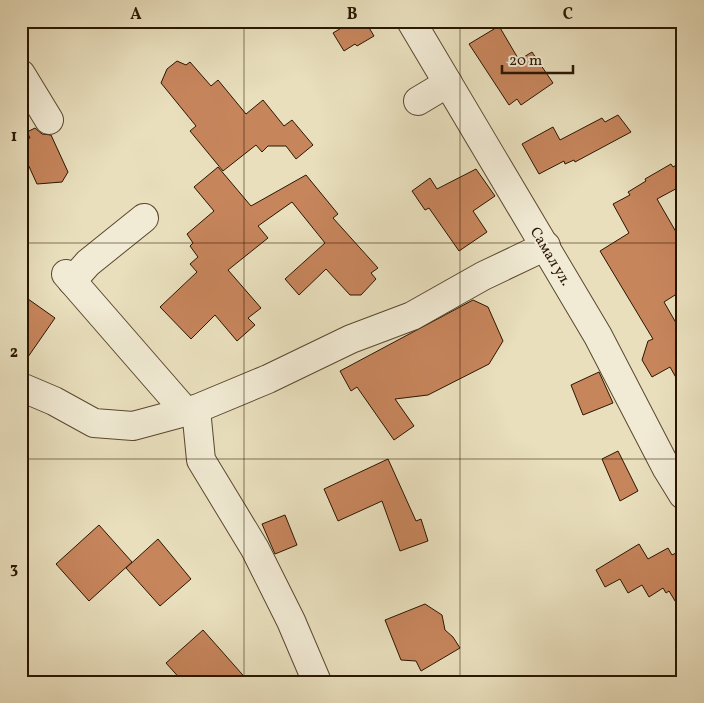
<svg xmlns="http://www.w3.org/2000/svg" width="704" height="703" font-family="Vollkorn,serif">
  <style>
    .building { fill: #c7855c; stroke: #2b1600 }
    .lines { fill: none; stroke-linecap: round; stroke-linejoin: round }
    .minor-casing { stroke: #5a482f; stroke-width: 30 }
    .minor { stroke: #f1ead4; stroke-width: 28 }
    .grid { fill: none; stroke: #2b1600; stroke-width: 1; stroke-opacity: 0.55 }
    .labels { text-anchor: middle; stroke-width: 4.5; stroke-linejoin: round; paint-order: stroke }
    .street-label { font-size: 15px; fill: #2b1600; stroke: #f1ead4 }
    .neatline { fill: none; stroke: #2b1600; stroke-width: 2 }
    .grid-label { font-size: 16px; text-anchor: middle; font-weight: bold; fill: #2b1600 }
  </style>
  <rect width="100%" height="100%" fill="#e9dfbd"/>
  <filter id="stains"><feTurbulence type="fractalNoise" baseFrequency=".004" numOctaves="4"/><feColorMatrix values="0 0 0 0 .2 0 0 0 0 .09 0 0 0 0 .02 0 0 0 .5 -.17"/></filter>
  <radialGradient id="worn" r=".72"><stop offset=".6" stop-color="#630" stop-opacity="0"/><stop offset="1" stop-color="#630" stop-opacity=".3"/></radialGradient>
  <g class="building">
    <polygon points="353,21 365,21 374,36 357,46 355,44 344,51 333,33"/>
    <polygon points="499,26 519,60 532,52 553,83 521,105 517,99 509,105 469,44"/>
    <polygon points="177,61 186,65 190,62 211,86 218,80 246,114 263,100 284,126 292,120 313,145 296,159 286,146 268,146 262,152 256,145 223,171 190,131 196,126 161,83 167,69"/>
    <polygon points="618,115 631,132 575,162 574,160 565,164 564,161 539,174 522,144 553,127 560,140 602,118 605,122"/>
    <polygon points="35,128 42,134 51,135 68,172 62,182 37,184 21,149 21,141 30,138 27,132"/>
    <polygon points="683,161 683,185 657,199 683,244 683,290 664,302 683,335 683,390 670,367 652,377 642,360 648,341 653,339 600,251 629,233 613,204 630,195 628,192 646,181 645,179 671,164 673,167"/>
    <polygon points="218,167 251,206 306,175 338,214 333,218 378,268 371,273 376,279 361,295 350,295 326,269 299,295 285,279 325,243 292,202 258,226 268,238 228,270 261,308 248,318 255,325 237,341 215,315 191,339 160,307 197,272 190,264 198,257 190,246 193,243 187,234 214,211 194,187"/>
    <polygon points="476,169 495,196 473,211 487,232 459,251 429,208 425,210 412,191 430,178 437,189"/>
    <polygon points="21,294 55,318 21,367"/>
    <polygon points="473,300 488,307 503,341 489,364 428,395 395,399 414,426 394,440 357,387 351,391 340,371"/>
    <polygon points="599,372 613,403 583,415 571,385"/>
    <polygon points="618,451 638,491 620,501 602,459"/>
    <polygon points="388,459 416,521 421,519 428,541 400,551 382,501 338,521 324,489"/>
    <polygon points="285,515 297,545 275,554 262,524"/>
    <polygon points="99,525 132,562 89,601 56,564"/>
    <polygon points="158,539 191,579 160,606 126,568"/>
    <polygon points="639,544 648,559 668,548 672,555 676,553 683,564 683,614 669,591 666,593 663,588 649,597 642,585 628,593 620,579 605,587 596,570"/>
    <polygon points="425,604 442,615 445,630 453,637 460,648 421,671 416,661 401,660 385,620"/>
    <polygon points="203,630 249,682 183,682 166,663"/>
  </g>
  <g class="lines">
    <defs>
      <g id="minor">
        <polyline points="411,21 598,336 667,469 683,495"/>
        <polyline points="21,74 49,120"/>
        <polyline points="418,101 448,83"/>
        <polyline points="66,274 186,412"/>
        <polyline points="72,281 88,263 144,218"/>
        <polyline points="21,387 54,401 94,423 133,426 196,409 268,379 351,339 412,316 483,276 546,246"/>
        <polyline points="196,409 201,460 255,549 291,621 317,682"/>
      </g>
    </defs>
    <use href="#minor" class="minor-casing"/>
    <use href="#minor" class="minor"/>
  </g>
  <path class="grid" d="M244 21V682M460 21V682M21 243H683M21 459H683"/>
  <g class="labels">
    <g class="street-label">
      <text transform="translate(551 256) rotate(59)" y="5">Самал ул.</text>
    </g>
  </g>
  <rect width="704" height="703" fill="none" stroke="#e9dfbd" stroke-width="55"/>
  <path d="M502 65v8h71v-8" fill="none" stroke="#2b1600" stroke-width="2.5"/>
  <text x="509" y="65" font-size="15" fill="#2b1600" stroke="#f1ead4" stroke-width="4" paint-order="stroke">20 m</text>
  <rect x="28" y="28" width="648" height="648" class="neatline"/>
  <g class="grid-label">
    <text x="136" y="19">A</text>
    <text x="352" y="19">B</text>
    <text x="568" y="19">C</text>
    <text x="14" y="141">1</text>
    <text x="14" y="357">2</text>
    <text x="14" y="573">3</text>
  </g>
  <rect width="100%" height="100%" filter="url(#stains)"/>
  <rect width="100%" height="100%" fill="url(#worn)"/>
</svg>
